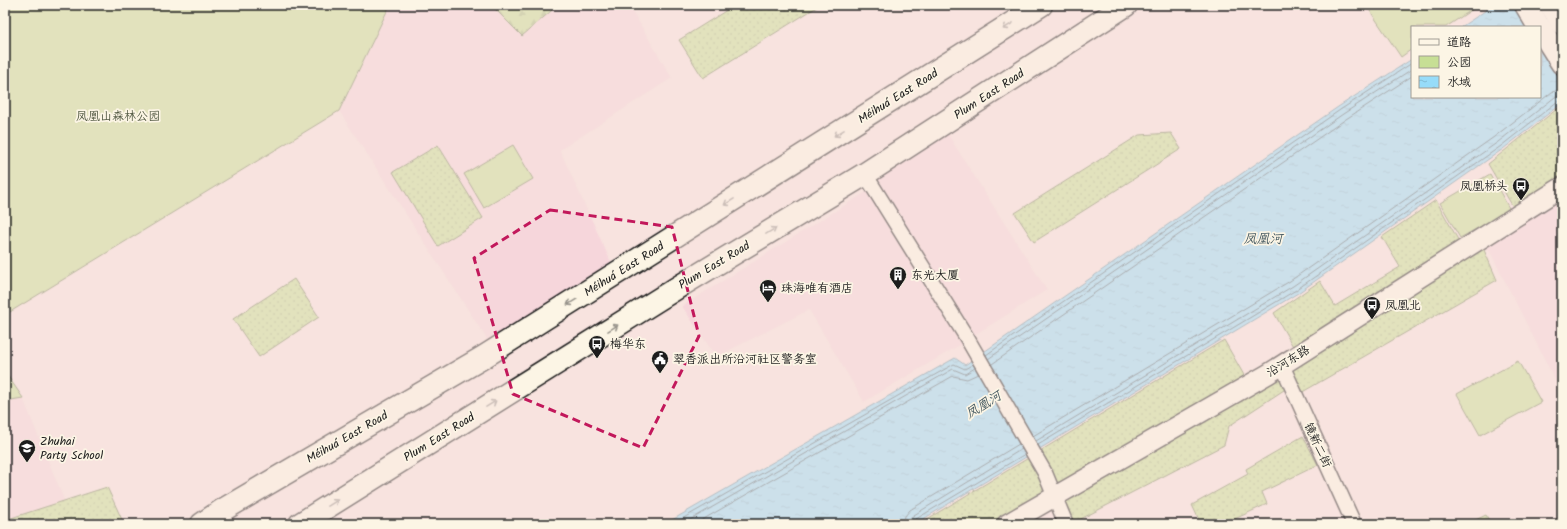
<svg xmlns="http://www.w3.org/2000/svg" width="1567" height="529" font-family="Kalam,'LXGW WenKai TC',sans-serif">
  <style>
    .built { fill: #f6d6db }
    .grass { fill: url(#grass-dots); stroke: #727e58 }
    .forest { fill: url(#forest-firs); stroke: #727e58 }
    .green { fill: #c7df95; stroke: #727e58 }
    .water { fill: url(#water-ripples); stroke: #668fa1 }
    .lines { fill: none; stroke-linecap: round; stroke-linejoin: round }
    .shore { stroke: #4d6974; stroke-width: 1 }
    .street-casing { stroke: #1c1c1c; stroke-width: 17 }
    .secondary-casing { stroke: #1c1c1c; stroke-width: 22 }
    .primary-casing { stroke: #1c1c1c; stroke-width: 25 }
    .street { stroke: #fcf5e5; stroke-width: 14 }
    .secondary { stroke: #fcf5e5; stroke-width: 19 }
    .primary { stroke: #fcf5e5; stroke-width: 22 }
    .oneway { stroke: #97938b }
    .marked { fill: none; stroke: #c2185b; stroke-width: 3; stroke-dasharray: 8 5; stroke-linejoin: round }
    .labels { text-anchor: middle; stroke-width: 3.5; stroke-linejoin: round; paint-order: stroke }
    .street-label { font-size: 12px; fill: #1c1c1c; stroke: #fcf5e5 }
    .park-label { font-size: 12px; fill: #4f5640; stroke: #fcf5e5 }
    .poi-label { font-size: 12px; fill: #1c1c1c; stroke: #fcf5e5; text-anchor: start }
    .water-label { font-size: 13px; font-style: italic; fill: #41565e; stroke: #fcf5e5 }
  </style>
  <defs>
    <pattern id="grass-dots" width="8" height="8" patternUnits="userSpaceOnUse"><rect width="8" height="8" fill="#c7df95"/><path d="M2 2h.1M6 6h.1" fill="none" stroke="#aabf80" stroke-width="1.8" stroke-linecap="round"/></pattern>
    <pattern id="forest-firs" width="22" height="20" patternUnits="userSpaceOnUse"><rect width="22" height="20" fill="#c7df95"/><path d="M5 1l3.5 6h-7zM16 11l3.5 6h-7z" fill="#aabf80"/></pattern>
    <pattern id="water-ripples" width="26" height="14" patternUnits="userSpaceOnUse"><rect width="26" height="14" fill="#97dcf9"/><path d="M2 4q2-2 4 0t4 0M15 11q2-2 4 0t4 0" fill="none" stroke="#82bcd5"/></pattern>
  </defs>
  <rect width="100%" height="100%" fill="#f8e3df"/>
  <filter id="ink" filterUnits="userSpaceOnUse"><feTurbulence type="fractalNoise" baseFrequency=".025" numOctaves="2"/><feDisplacementMap in="SourceGraphic" scale="8" xChannelSelector="R" yChannelSelector="G"/><feConvolveMatrix kernelMatrix="1 2 1 2 8 2 1 2 1" color-interpolation-filters="sRGB"/></filter>
  <g filter="url(#ink)">
    <g class="built">
      <polygon points="390,5 490,5 522,36 558,5 629,5 672,78 560,150 615,271 492,347 339,111"/>
      <polygon points="942,125 1047,290 968,339 866,174"/>
      <polygon points="871,189 965,342 864,402 809,310 716,357 682,306"/>
      <polygon points="1562,190 1562,394 1484,240"/>
      <polygon points="23,398 74,524 5,524 5,401"/>
    </g>
    <g class="grass">
      <polygon points="735,5 820,5 703,78 679,40"/>
      <polygon points="1562,105 1562,183 1516,212 1488,164"/>
      <polygon points="1171,133 1181,149 1034,242 1015,213 1139,135"/>
      <polygon points="438,145 483,218 438,246 393,172"/>
      <polygon points="1436,200 1462,247 1295,350 1274,313 1320,281 1335,306 1400,267 1382,237"/>
      <polygon points="1481,243 1497,280 1299,394 1288,368"/>
      <polygon points="294,279 319,317 259,357 233,319"/>
      <polygon points="1224,340 1249,384 1003,524 919,524"/>
      <polygon points="1281,372 1287,388 1229,426 1224,445 1071,524 1060,498"/>
      <polygon points="1303,436 1318,465 1262,492 1267,504 1224,524 1201,524 1192,505 1248,474 1246,469"/>
      <polygon points="107,487 124,524 5,524 5,520"/>
      <polygon points="1486,515 1491,524 1470,524 1469,523"/>
    </g>
    <polygon class="forest" points="491,5 558,5 522,36"/>
    <g class="green">
      <polygon points="5,5 390,5 339,111 5,315"/>
      <polygon points="1366,5 1479,5 1446,27 1412,27 1412,49 1401,57"/>
      <polygon points="513,145 533,179 484,208 464,174"/>
      <polygon points="1490,174 1510,210 1460,238 1440,203"/>
      <polygon points="1518,361 1541,402 1480,435 1457,394"/>
      <polygon points="5,372 23,398 5,401"/>
    </g>
    <polygon class="water" points="1494,5 1562,5 1562,103 1503,149 1298,293 915,524 665,524 955,358 965,365 1338,107 1412,59 1412,97 1540,97 1540,27 1461,27"/>
    <g class="lines">
      <g class="shore">
        <polyline points="986,355 1340,110 1412,63"/>
        <polyline points="988,359 1343,114 1412,69"/>
        <polyline points="992,364 1346,119 1412,76"/>
        <polyline points="1033,436 1290,281 1494,137 1552,92 1562,89"/>
        <polyline points="1036,441 1293,286 1498,142 1555,97 1562,95"/>
        <polyline points="1038,445 1296,290 1501,146 1558,101 1562,100"/>
        <polyline points="673,524 954,364 965,369 973,364"/>
        <polyline points="683,524 953,369 965,374 975,368"/>
        <polyline points="695,524 953,376 967,379 978,374"/>
        <polyline points="903,524 905,516 910,510 1019,444"/>
        <polyline points="909,524 910,518 914,515 1022,449"/>
        <polyline points="914,524 916,519 1025,454"/>
      </g>
      <defs>
        <g id="street">
          <polyline points="865,174 967,338 1045,473 1066,524"/>
          <polyline points="1282,365 1354,524"/>
        </g>
        <polyline id="secondary" points="1007,524 1268,374 1562,187"/>
        <g id="primary">
          <polyline points="1526,5 1539,27"/>
          <polyline points="1551,5 1562,23"/>
          <polyline points="1540,28 1562,63"/>
          <polyline points="202,524 221,511 482,358 1041,5"/>
          <polyline points="300,524 680,286 865,174 1126,5"/>
        </g>
      </defs>
      <use href="#street" class="street-casing"/>
      <use href="#secondary" class="secondary-casing"/>
      <use href="#primary" class="primary-casing"/>
      <use href="#street" class="street"/>
      <use href="#secondary" class="secondary"/>
      <use href="#primary" class="primary"/>
    </g>
    <defs><path id="oneway-shaft" d="M-6 0H5M1.5-3L5.5 0L1.5 3" fill="none" stroke-width="1.6" stroke-linecap="round" stroke-linejoin="round"/></defs>
    <g class="oneway">
      <use href="#oneway-shaft" transform="translate(1008 26) rotate(148)"/>
      <use href="#oneway-shaft" transform="translate(839 133) rotate(148)"/>
      <use href="#oneway-shaft" transform="translate(729 202) rotate(148)"/>
      <use href="#oneway-shaft" transform="translate(771 231) rotate(-31)"/>
      <use href="#oneway-shaft" transform="translate(572 302) rotate(148)"/>
      <use href="#oneway-shaft" transform="translate(613 328) rotate(-32)"/>
      <use href="#oneway-shaft" transform="translate(491 404) rotate(-32)"/>
      <use href="#oneway-shaft" transform="translate(333 503) rotate(-32)"/>
    </g>
  </g>
  <path d="M0 0H1567V529H0ZM550 210 672 227 699 336 643 448 513 394 474 258Z" fill="#f8e3df" fill-opacity=".55" fill-rule="evenodd"/>
  <path class="marked" d="M550 210 672 227 699 336 643 448 513 394 474 258Z"/>
  <defs>
    <symbol id="bus-pin" viewBox="-11 -11 22 30"><path d="M0 17L-7.5 6A9.5 9.5 0 1 1 7.5 6Z" fill="#1c1c1c" stroke="#fcf5e5"/><path d="M-5-6H5V4H4V6H2V4H-2V6H-4V4H-5ZM-3.5-4V0h7V-4ZM-3.5 1.2v1.5H-2V1.2ZM2 1.2v1.5H3.5V1.2Z" fill="#fff"/></symbol>
    <symbol id="building-pin" viewBox="-11 -11 22 30"><path d="M0 17L-7.5 6A9.5 9.5 0 1 1 7.5 6Z" fill="#1c1c1c" stroke="#fcf5e5"/><path d="M-4-6H4V6H1V3H-1V6H-4ZM-2.5-4.3h1.7v1.8h-1.7ZM.8-4.3h1.7v1.8H.8ZM-2.5-1h1.7V.8h-1.7ZM.8-1h1.7V.8H.8Z" fill="#fff"/></symbol>
    <symbol id="hotel-pin" viewBox="-11 -11 22 30"><path d="M0 17L-7.5 6A9.5 9.5 0 1 1 7.5 6Z" fill="#1c1c1c" stroke="#fcf5e5"/><path d="M-6-4.5h1.5V1H6V5H4.5V3h-9V5H-6ZM-4 0a1.8 1.8 0 1 1 3.6 0ZM.5 0V-2.5h3Q6-2.5 6 0Z" fill="#fff"/></symbol>
    <symbol id="civic-pin" viewBox="-11 -11 22 30"><path d="M0 17L-7.5 6A9.5 9.5 0 1 1 7.5 6Z" fill="#1c1c1c" stroke="#fcf5e5"/><path d="M-.6-6.5H3V-4.5H.6V-3L4-1V1h2V6H-6V1h2V-1L-.6-3ZM-1.2 2.5V6h2.4V2.5Z" fill="#fff"/></symbol>
    <symbol id="university-pin" viewBox="-11 -11 22 30"><path d="M0 17L-7.5 6A9.5 9.5 0 1 1 7.5 6Z" fill="#1c1c1c" stroke="#fcf5e5"/><path d="M0-5L7-2L0 1L-7-2ZM-4 1L0 2.5L4 1V4Q0 6-4 4Z" fill="#fff"/></symbol>
  </defs>
  <g fill-rule="evenodd">
    <use href="#bus-pin" x="1511" y="176" width="20" height="27"/>
    <use href="#building-pin" x="888" y="265" width="20" height="27"/>
    <use href="#hotel-pin" x="758" y="278" width="20" height="27"/>
    <use href="#bus-pin" x="1362" y="295" width="20" height="27"/>
    <use href="#bus-pin" x="587" y="334" width="20" height="27"/>
    <use href="#civic-pin" x="650" y="349" width="20" height="27"/>
    <use href="#university-pin" x="17" y="438" width="20" height="27"/>
  </g>
  <g class="labels">
    <g class="street-label">
      <text transform="translate(989 94) rotate(-33)" y="4">Plum East Road</text>
      <text transform="translate(898 96) rotate(-32)" y="4">Méihuá East Road</text>
      <text transform="translate(714 265) rotate(-31)" y="4">Plum East Road</text>
      <text transform="translate(624 269) rotate(-32)" y="4">Méihuá East Road</text>
      <text transform="translate(1288 361) rotate(-32)" y="4">沿河东路</text>
      <text transform="translate(347 437) rotate(-30)" y="4">Méihuá East Road</text>
      <text transform="translate(439 437) rotate(-32)" y="4">Plum East Road</text>
      <text transform="translate(1318 445) rotate(65)" y="4">镜新二街</text>
    </g>
    <g class="park-label">
      <text x="118" y="120">凤凰山森林公园</text>
    </g>
    <g class="poi-label">
      <text x="1508" y="190" text-anchor="end">凤凰桥头</text>
      <text x="911" y="279">东光大厦</text>
      <text x="781" y="292">珠海唯有酒店</text>
      <text x="1385" y="309">凤凰北</text>
      <text x="610" y="348">梅华东</text>
      <text x="673" y="363">翠香派出所沿河社区警务室</text>
      <text x="40" y="445">Zhuhai<tspan x="40" dy="14">Party School</tspan></text>
    </g>
    <g class="water-label">
      <text x="1263" y="243">凤凰河</text>
      <text transform="translate(983 404) rotate(-32)" y="5">凤凰河</text>
    </g>
  </g>
  <rect width="1567" height="529" fill="none" stroke="#fcf5e5" stroke-width="20"/>
  <rect x="10" y="10" width="1547" height="509" fill="none" stroke="#1c1c1c" stroke-width="1.5" filter="url(#ink)"/>
  <rect x="1411" y="26" width="130" height="72" fill="#fcf5e5" stroke="#a29e95"/>
  <rect x="1419" y="39" width="20" height="6" fill="#fcf5e5" stroke="#a29e95"/>
  <text x="1447" y="46" font-size="12" fill="#1c1c1c">道路</text>
  <rect x="1419" y="56" width="20" height="12" fill="#c7df95" stroke="#a29e95"/>
  <text x="1447" y="66" font-size="12" fill="#1c1c1c">公园</text>
  <rect x="1419" y="76" width="20" height="12" fill="url(#water-ripples)" stroke="#a29e95"/>
  <text x="1447" y="86" font-size="12" fill="#1c1c1c">水域</text>
</svg>
